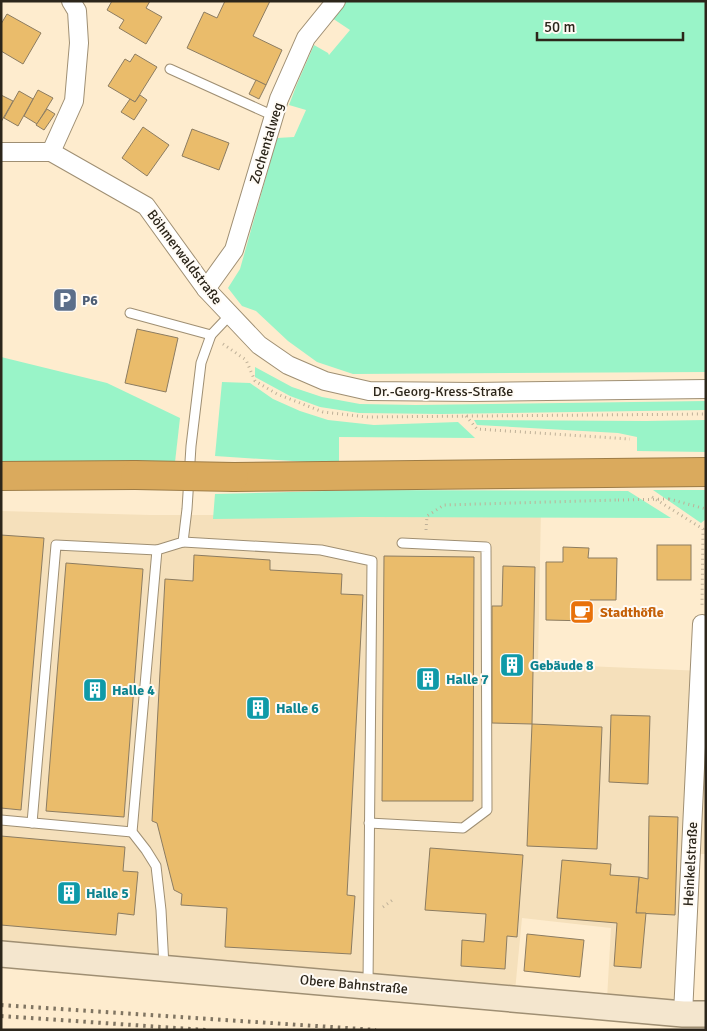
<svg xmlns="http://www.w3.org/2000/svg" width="707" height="1031" font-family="Signika,sans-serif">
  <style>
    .built { fill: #f5e0bb }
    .green { fill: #99f4c8 }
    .building { fill: #eabc6b; stroke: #8c7c61 }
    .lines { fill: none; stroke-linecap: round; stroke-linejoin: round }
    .lane-casing { stroke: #9f8f73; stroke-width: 11 }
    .street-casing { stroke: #9f8f73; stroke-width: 20 }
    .secondary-casing { stroke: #9f8f73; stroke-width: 28 }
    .highway-casing { stroke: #9d7c46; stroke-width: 30 }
    .path { stroke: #beb098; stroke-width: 3; stroke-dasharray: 1 4; stroke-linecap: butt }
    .lane { stroke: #fff; stroke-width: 9 }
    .street { stroke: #fff; stroke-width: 18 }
    .secondary { stroke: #f4e6ce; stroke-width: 25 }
    .highway { stroke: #daaa5d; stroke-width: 28 }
    .rail { stroke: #807562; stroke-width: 4; stroke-dasharray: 2.5 5; stroke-linecap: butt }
    .highway-bridge-casing { stroke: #9d7c46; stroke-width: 30; stroke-linecap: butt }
    .path-bridge { stroke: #beb098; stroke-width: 3; stroke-dasharray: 1 4; stroke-linecap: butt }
    .highway-bridge { stroke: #daaa5d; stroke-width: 28 }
    .labels { text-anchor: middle; stroke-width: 4; stroke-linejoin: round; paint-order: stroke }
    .street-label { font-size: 14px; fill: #2c261b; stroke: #fffbf5 }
    .service-label { font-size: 14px; font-weight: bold; fill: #4e5e75; stroke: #fffbf5; text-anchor: start }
    .food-label { font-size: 14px; font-weight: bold; fill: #c56008; stroke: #fffbf5; text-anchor: start }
    .culture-label { font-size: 14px; font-weight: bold; fill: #0d838f; stroke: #fffbf5; text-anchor: start }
  </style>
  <rect width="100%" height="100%" fill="#feecce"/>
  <polygon class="built" points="541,508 538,664 704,671 706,650 706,854 685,854 674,1005 607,999 611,928 522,918 515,991 1,948 1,511 150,515 227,515"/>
  <g class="green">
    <polygon points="347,1 706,1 706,372 353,374 317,362 288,341 256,311 242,306 228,288 240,269 277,138 294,137 306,110 289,105 297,84 314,45 328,53 329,55 350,30 332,18"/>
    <polygon points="1,357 107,383 180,418 174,471 1,472"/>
    <polygon points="255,367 292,387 322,397 360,404 416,405 706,401 706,410 441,414 359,413 320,407 290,396 255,377"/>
    <polygon points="222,382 250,383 273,399 300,411 328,420 374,425 458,422 475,438 339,437 339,464 215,456"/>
    <polygon points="474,420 646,421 706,420 706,452 637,451 637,437 618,433 477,425"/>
    <polygon points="362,490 628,491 671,518 361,517 213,519 215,494"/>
    <polygon points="653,490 706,490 706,519 701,523"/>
  </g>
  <g class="building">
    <polygon points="112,1 150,1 146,8 162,17 146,44 119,28 124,20 107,10"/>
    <polygon points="225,1 270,1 253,36 282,50 266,85 187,48 204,12 217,18"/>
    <polygon points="7,14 41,33 23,64 1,51 1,24"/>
    <polygon points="135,54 157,67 135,102 108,86 125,59 130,62"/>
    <polygon points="256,80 266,85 259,99 249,94"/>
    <polygon points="38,90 53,98 37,124 24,116"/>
    <polygon points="19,91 33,99 18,126 4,118"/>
    <polygon points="1,95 13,101 1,122"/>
    <polygon points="140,95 147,100 134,120 121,112 130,99 135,102"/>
    <polygon points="47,109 55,114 44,130 36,125"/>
    <polygon points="143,127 169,145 147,176 122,158"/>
    <polygon points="192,129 229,143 219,170 182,156"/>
    <polygon points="137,329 178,338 166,392 125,383"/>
    <polygon points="1,535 44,538 21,810 1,808"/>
    <rect x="657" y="545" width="34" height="35"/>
    <polygon points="563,547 589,548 588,558 617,558 616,600 590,600 590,621 546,620 546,562 563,562"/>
    <polygon points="194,555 270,560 270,570 342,574 341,594 363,595 347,895 355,896 351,954 225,947 227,908 181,905 182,894 174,890 157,823 152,821 165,579 193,581"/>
    <polygon points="384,556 474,557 473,801 382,801"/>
    <polygon points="66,563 143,569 124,817 46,811"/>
    <polygon points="503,566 535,567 532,724 492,723 492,606 502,606"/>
    <polygon points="611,715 650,716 648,784 609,782"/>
    <polygon points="532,724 602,727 597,849 527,846"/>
    <polygon points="649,816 678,817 675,915 636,913 639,877 648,879"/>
    <polygon points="1,836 125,847 123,871 138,872 134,915 118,913 116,935 1,925"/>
    <polygon points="430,848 523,855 517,937 507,936 505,969 461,966 462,940 484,942 486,914 425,910"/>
    <polygon points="562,860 611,864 610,875 639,877 636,913 646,913 641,968 614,966 617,923 557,918"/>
    <polygon points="527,934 584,940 580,977 524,971"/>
  </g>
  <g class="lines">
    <defs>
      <g id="lane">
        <polyline points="170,69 274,116"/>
        <polyline points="130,313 211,335 230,315"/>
        <polyline points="183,542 321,550 372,561 368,984"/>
        <polyline points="1,820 132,832"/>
        <polyline points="32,823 56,545 157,550"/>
        <polyline points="369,823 463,828 487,810 486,547 402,543"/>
        <polyline points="164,967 161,910 156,866 146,850 132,832 157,550 183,542 187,509 191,446 201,363 211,335"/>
      </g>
      <g id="street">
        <polyline points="1,152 51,152 146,206 206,289 259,345 288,365 325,381 369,391 473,392 706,389"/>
        <polyline points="51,152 74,101 79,43 77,11 71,1"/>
        <polyline points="206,289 234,250 279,99 306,38 336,1"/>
        <polyline points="683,1014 702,624"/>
      </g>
      <polyline id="secondary" points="1,954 683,1014 706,1014"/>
      <g id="highway">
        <polyline points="1,476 135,475"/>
        <polyline points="234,477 706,472"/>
      </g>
    </defs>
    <use href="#lane" class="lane-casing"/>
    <use href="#street" class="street-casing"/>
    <use href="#secondary" class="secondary-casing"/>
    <use href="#highway" class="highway-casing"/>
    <g class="path">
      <polyline points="223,344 246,360 255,381 277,394 323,412 367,417 706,414"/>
      <polyline points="466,416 477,429 630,439"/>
      <polyline points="652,497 703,529 702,608"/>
      <polyline points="669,499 706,509"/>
      <polyline points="426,530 427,516 444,505 618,500"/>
      <polyline points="383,907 394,899"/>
    </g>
    <use href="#lane" class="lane"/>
    <use href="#street" class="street"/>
    <use href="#secondary" class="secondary"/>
    <use href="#highway" class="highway"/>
    <g class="rail">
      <polyline points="1,1005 376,1030"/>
      <polyline points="1,1016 206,1030"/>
    </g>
    <defs>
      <polyline id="highway-bridge" points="135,475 234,477"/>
    </defs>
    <use href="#highway-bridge" class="highway-bridge-casing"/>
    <polyline class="path-bridge" points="618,500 669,499"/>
    <use href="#highway-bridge" class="highway-bridge"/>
  </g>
  <defs>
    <symbol id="parking-square" viewBox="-11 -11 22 22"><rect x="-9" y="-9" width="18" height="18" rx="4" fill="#5c6f8a" stroke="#fffbf5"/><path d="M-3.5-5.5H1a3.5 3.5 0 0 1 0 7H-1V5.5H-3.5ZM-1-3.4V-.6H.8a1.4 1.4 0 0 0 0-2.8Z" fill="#fff"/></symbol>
    <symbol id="cafe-square" viewBox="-11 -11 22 22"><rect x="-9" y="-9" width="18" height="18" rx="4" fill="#e8710a" stroke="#fffbf5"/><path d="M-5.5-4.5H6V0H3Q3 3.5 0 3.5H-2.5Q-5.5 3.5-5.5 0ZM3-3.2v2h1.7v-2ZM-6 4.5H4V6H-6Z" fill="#fff"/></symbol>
    <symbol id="building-square" viewBox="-11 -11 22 22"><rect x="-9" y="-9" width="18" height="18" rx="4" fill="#0f9aa8" stroke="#fffbf5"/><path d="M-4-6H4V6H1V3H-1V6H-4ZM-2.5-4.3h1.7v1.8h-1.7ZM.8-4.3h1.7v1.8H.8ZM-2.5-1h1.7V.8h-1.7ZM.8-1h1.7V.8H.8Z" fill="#fff"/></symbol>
  </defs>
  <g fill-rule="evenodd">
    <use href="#parking-square" x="51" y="286" width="28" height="28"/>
    <use href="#cafe-square" x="568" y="598" width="28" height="28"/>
    <use href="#building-square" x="498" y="651" width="28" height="28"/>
    <use href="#building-square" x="414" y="665" width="28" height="28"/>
    <use href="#building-square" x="81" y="676" width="28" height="28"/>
    <use href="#building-square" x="244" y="694" width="28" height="28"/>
    <use href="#building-square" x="55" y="879" width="28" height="28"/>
  </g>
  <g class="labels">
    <g class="street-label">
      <text transform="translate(266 143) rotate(-73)" y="5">Zochentalweg</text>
      <text transform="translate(185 257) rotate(53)" y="5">Böhmerwaldstraße</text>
      <text x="443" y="396">Dr.-Georg-Kress-Straße</text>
      <text transform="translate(690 864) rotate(-87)" y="5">Heinkelstraße</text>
      <text transform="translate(354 984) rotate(5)" y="5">Obere Bahnstraße</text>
    </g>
    <g class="service-label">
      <text x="82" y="305">P6</text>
    </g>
    <g class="food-label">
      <text x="600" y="617">Stadthöfle</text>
    </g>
    <g class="culture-label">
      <text x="530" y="670">Gebäude 8</text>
      <text x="446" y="684">Halle 7</text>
      <text x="112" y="695">Halle 4</text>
      <text x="276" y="713">Halle 6</text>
      <text x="86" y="898">Halle 5</text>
    </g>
  </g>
  <rect width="707" height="1031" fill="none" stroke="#2c261b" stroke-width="5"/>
  <path d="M537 32v8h146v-8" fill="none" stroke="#2c261b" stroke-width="2.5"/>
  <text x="544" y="32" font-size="15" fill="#2c261b" stroke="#fffbf5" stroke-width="4" paint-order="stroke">50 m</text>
</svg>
